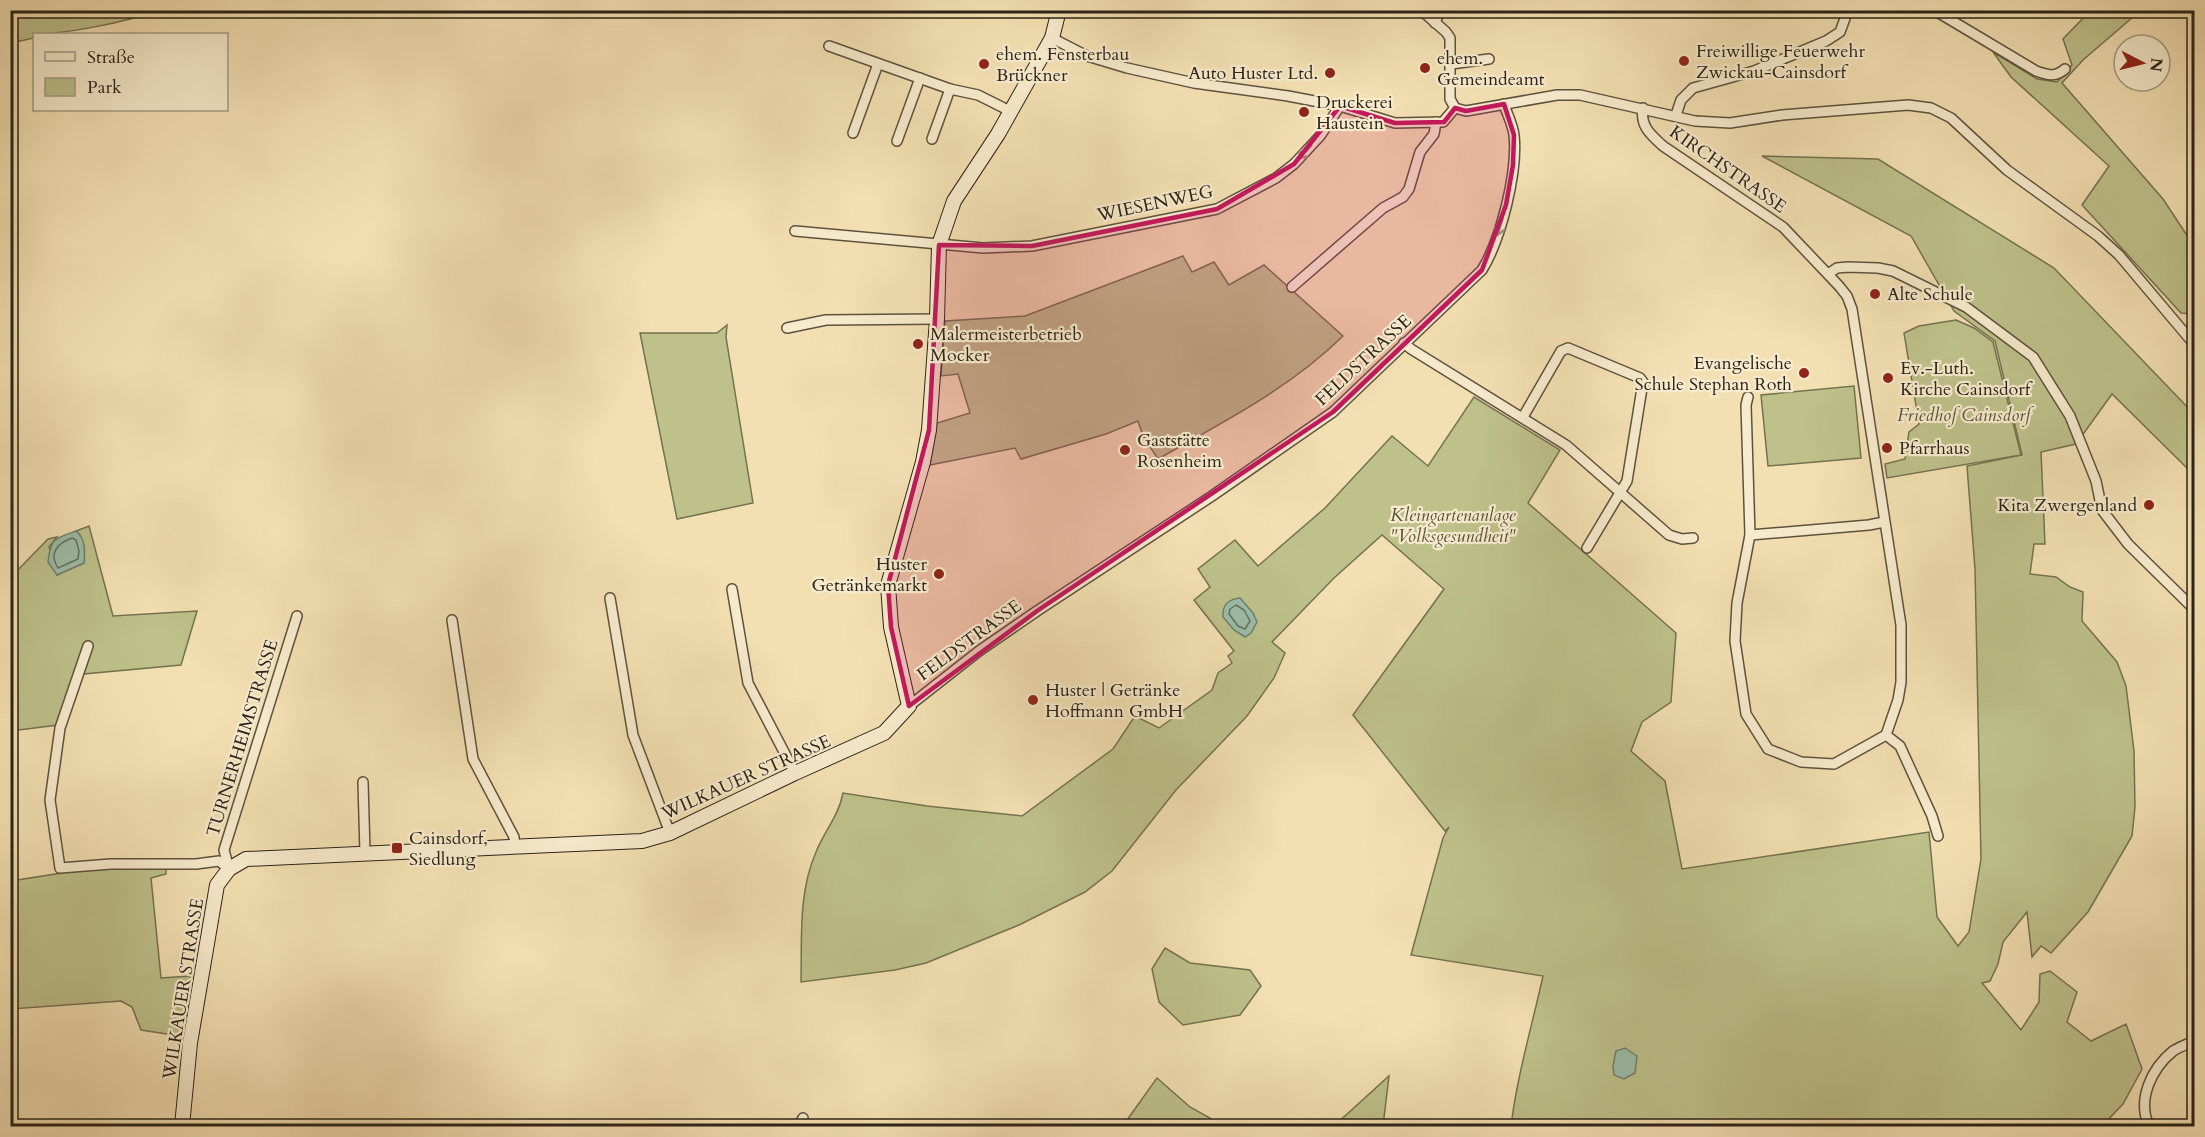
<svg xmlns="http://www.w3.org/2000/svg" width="2205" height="1137" font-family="Cardo,serif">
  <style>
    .green { fill: #bec18a; stroke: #747252; stroke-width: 1.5 }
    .water { fill: #9cbda8; stroke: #6f7f6f; stroke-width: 1.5 }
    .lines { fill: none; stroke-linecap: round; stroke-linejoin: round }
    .shore { stroke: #647060; stroke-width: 1.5 }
    .street-casing { stroke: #5d523f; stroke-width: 12 }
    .secondary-casing { stroke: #2b2319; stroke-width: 16 }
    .street { stroke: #f7ebcd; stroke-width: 9 }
    .secondary { stroke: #f7ebcd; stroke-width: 14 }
    .oneway { stroke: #9b917c }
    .marked { fill: #c2185b; fill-opacity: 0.2; stroke: #c2185b; stroke-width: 4.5; stroke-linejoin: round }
    .poi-dot { fill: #8f2418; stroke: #f7ebcd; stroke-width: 2 }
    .labels { text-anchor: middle; stroke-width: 4.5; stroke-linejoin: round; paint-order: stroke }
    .poi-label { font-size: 18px; fill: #2b2319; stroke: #f7ebcd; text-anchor: start }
    .street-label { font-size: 18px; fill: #2b2319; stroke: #f7ebcd }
    .park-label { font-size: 18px; font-style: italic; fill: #57523b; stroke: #f7ebcd }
  </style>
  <rect width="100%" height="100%" fill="#f3e0b2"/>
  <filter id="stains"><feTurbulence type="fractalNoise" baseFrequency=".00333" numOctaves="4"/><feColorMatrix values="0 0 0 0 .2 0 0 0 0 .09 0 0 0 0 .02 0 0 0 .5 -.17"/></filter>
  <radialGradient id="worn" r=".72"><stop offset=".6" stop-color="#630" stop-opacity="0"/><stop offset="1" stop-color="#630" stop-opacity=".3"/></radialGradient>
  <g class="green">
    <path d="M11 10H156V11C126 22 67 34 34 34V38L11 43Z"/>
    <polygon points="2090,11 2140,11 2083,60 2062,83 2163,199 2194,246 2194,314 2181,313 2082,205 2109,166 2011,77 1993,52 2037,79 2057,82 2072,65 2063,39"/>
    <path d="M1762 156 1878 159 2054 268 2194 414V475L2112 394 2076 444 2041 452 2045 544H2034L2030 574 2056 577 2070 587 2083 592 2082 621 2117 662 2126 686 2134 751 2135 807 2132 836 2088 912 2051 953 2041 946 2032 957 2027 912 2003 942 1998 964 1990 981 1982 983 2021 1030 2039 1002 2040 974 2050 971 2077 992 2067 1022 2091 1041 2126 1024 2142 1069 2123 1104 2102 1126H1511C1517 1076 1532 1026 1543 976L1411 955 1443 838 1449 827 1445 831 1353 715 1444 589 1382 535 1334 578 1272 642 1285 653 1274 678 1247 716 1176 790 1112 871 1085 892 1019 925 926 963 895 970 801 982C802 939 798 893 816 852 824 832 839 815 843 793L927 806 1022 816 1113 749 1135 716 1159 728 1212 690 1218 673 1232 663 1228 656 1234 651 1194 600 1210 587 1198 569 1235 540 1258 566 1325 508 1392 436 1428 466 1474 397 1560 450 1528 503 1676 633 1671 702 1642 722 1631 751 1665 781 1682 869 1929 832 1937 917 1958 946 1969 932 1981 859 1975 569 1967 466 2022 455 1995 341 1954 311 1911 236Z"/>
    <path d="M1183 256 1192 272 1214 262 1229 285 1264 265 1343 336C1289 389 1223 422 1158 459L1143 436 1138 421 1106 434 1021 459 1015 448 930 465 937 423 970 413 958 374 941 376 945 321 1025 316Z"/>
    <polygon points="1956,320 1974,328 1993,342 2021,455 1887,478 1885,464 1905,459 1909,432 1919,424 1904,333 1919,326"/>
    <polygon points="727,325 726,337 753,503 677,519 640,333 717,333"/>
    <polygon points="1854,386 1861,458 1768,466 1761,395"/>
    <polygon points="89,526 113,616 197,611 181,665 73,675 58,725 11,731 11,577 48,539 57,537 49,547 57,575 84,563 80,535 76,531"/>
    <polygon points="166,866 166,874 151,878 161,978 190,976 186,1037 141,1030 132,1007 121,1001 11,1009 11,881 94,868"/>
    <polygon points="1165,948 1190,963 1250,970 1261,986 1240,1015 1183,1025 1159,1002 1152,969"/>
    <polygon points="1389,1076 1383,1126 1334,1126"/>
    <polygon points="1157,1078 1190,1107 1224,1126 1129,1126 1127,1120"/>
  </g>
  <g class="water">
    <path d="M76 531C86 539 85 552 84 563L57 575 48 562C50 539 55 538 76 531Z"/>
    <path d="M1240 598 1253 613 1257 622 1251 633 1245 637 1234 630 1223 617C1222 605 1229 599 1240 598Z"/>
    <polygon points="1625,1048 1637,1056 1635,1073 1624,1079 1614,1075 1613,1066 1616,1051"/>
  </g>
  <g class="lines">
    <g class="shore">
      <path d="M72 538 76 540 79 551 78 559 58 568C48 553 58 543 72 538Z"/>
      <polygon points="1236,605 1244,610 1250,621 1245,629 1238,626 1229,614 1230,609"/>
    </g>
    <defs>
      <g id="street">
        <polyline points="1421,10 1446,32 1450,38 1450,99 1455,108"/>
        <path d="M1934 10 2036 71C2049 75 2054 78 2065 69"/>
        <polyline points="1435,23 1440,10"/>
        <polyline points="1052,38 1087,56 1127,68 1194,83 1288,96 1340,106 1395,123 1443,122 1455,108"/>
        <polyline points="829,46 950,89 978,95 1010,111"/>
        <polyline points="1451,64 1489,59"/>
        <polyline points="1455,108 1466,111 1557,95 1580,95 1695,121 1730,123 1782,115 1908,105 1931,108 1951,118 2007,170 2098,236 2119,255 2194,344"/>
        <path d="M1643 108C1640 126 1650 134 1663 146L1783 227 1839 286 1847 296 1852 309 1901 625V682L1898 700 1886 735 1900 746 1932 816 1938 836"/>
        <polyline points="1676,115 1681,100 1693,88 1754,71 1826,41 1840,32 1848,10"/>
        <polyline points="853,133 878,64"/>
        <polyline points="932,139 950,89"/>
        <polyline points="897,141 920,78"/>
        <polyline points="795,231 983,248 1032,246 1217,209 1276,178 1294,164 1320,136 1340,106"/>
        <polyline points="1828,274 1837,268 1848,267 1878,268 1893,271 1966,307 2033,357 2070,416 2096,481 2102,510 2128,544 2194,609"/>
        <polyline points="1292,287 1383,208 1403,197 1409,189 1420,152 1434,134 1436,122"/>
        <polyline points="787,328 826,320 937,319"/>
        <polyline points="1404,343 1411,349 1566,445 1669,535 1682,539 1693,538"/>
        <polyline points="1748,397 1746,405 1750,535"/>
        <polyline points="1523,417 1561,351 1568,348 1640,378 1643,382 1627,481 1587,548"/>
        <polyline points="1884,522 1869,525 1750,535 1737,603 1735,641 1746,714 1768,749 1801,762 1834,764 1886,735"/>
        <polyline points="732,589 748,683 795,773"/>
        <polyline points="610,598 633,735 670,833"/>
        <polyline points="452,620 473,759 514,837 515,847"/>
        <polyline points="88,646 60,728 50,800 60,868 111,864 196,864 219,861 229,869"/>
        <path d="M909 706 979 651 1037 611 1212 496 1333 412 1482 270C1501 239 1518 172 1514 135 1513 125 1507 114 1504 104"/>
        <polyline points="363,782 365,853"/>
        <polyline points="229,869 224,850 297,616"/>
        <polyline points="799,1126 803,1118"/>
        <path d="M2149 1126C2137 1100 2151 1069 2173 1051 2179 1047 2188 1044 2194 1041"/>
      </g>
      <polyline id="secondary" points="182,1126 190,1043 217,885 229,869 246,859 642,841 670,833 795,773 884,733 909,706 891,627 888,585 923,462 929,430 937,319 939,245 954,201 998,134 1052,38 1059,10"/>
    </defs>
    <use href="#street" class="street-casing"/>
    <use href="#secondary" class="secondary-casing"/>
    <use href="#street" class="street"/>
    <use href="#secondary" class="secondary"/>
  </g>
  <defs><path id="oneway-shaft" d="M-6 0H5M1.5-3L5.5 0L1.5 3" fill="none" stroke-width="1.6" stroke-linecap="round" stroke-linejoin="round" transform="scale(1.5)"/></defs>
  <g class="oneway">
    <use href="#oneway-shaft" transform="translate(1305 152) rotate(134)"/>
    <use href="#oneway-shaft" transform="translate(1500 227) rotate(107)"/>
  </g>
  <path class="marked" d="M1504 104 1514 135 1513 165 1506 205 1482 270 1333 412 1037 611 909 706 891 627 888 585 929 430 939 245 1032 246 1217 209 1294 164 1340 106 1395 123 1444 122 1455 108 1466 111Z"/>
  <g class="poi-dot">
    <circle cx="1684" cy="61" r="6"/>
    <circle cx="984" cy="64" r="6"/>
    <circle cx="1425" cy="68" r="6"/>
    <circle cx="1330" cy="73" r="6"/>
    <circle cx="1304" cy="112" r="6"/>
    <circle cx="1875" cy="294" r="6"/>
    <circle cx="918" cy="344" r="6"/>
    <circle cx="1804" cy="373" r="6"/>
    <circle cx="1888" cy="378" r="6"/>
    <circle cx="1887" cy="448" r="6"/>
    <circle cx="1125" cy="450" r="6"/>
    <circle cx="2149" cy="505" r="6"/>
    <circle cx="939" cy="574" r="6"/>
    <circle cx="1033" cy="700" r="6"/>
    <rect x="391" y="842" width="12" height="12" rx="3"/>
  </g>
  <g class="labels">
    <g class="poi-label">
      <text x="1696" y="57">Freiwillige Feuerwehr<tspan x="1696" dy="21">Zwickau-Cainsdorf</tspan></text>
      <text x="996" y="60">ehem. Fensterbau<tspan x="996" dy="21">Brückner</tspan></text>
      <text x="1437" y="64">ehem.<tspan x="1437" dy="21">Gemeindeamt</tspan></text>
      <text x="1318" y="79" text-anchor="end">Auto Huster Ltd.</text>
      <text x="1316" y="108">Druckerei<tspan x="1316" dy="21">Haustein</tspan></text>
      <text x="1887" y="300">Alte Schule</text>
      <text x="930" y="340">Malermeisterbetrieb<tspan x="930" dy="21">Mocker</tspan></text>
      <text x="1792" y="369" text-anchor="end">Evangelische<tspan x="1792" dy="21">Schule Stephan Roth</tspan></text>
      <text x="1900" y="374">Ev.-Luth.<tspan x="1900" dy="21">Kirche Cainsdorf</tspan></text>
      <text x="1137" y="446">Gaststätte<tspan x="1137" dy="21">Rosenheim</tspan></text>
      <text x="1899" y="454">Pfarrhaus</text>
      <text x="2137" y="511" text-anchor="end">Kita Zwergenland</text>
      <text x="927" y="570" text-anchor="end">Huster<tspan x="927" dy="21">Getränkemarkt</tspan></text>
      <text x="1045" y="696">Huster | Getränke<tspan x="1045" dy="21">Hoffmann GmbH</tspan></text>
      <text x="409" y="844">Cainsdorf,<tspan x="409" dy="21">Siedlung</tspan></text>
    </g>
    <g class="street-label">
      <text transform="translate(1728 169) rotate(35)" y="6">KIRCHSTRASSE</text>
      <text transform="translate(1155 203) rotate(-12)" y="6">WIESENWEG</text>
      <text transform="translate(1363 360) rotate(-43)" y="6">FELDSTRASSE</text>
      <text transform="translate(969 640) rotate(-36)" y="6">FELDSTRASSE</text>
      <text transform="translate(242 738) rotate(-73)" y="6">TURNERHEIMSTRASSE</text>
      <text transform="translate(746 777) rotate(-24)" y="6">WILKAUER STRASSE</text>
      <text transform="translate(183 989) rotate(-81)" y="6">WILKAUER STRASSE</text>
    </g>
    <g class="park-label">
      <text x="1964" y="421">Friedhof Cainsdorf</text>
      <text x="1453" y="521">Kleingartenanlage<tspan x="1453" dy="21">"Volksgesundheit"</tspan></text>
    </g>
  </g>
  <rect width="2205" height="1137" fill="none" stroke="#f3e0b2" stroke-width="36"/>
  <rect x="12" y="12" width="2181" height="1113" fill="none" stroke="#2b2319" stroke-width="3"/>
  <rect x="18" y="18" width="2169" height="1101" fill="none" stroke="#2b2319" stroke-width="1.5"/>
  <rect x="33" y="33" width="195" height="78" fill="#f7ebcd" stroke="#a59b85" stroke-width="1.5"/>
  <rect x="45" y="52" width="30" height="9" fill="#f7ebcd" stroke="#a59b85" stroke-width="1.5"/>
  <text x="87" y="63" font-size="18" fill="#2b2319">Straße</text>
  <rect x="45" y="78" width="30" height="18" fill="#bec18a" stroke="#a59b85" stroke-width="1.5"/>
  <text x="87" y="93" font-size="18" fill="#2b2319">Park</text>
  <g transform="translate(2142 63) rotate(97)"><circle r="28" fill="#f7ebcd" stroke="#a59b85" stroke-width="1.5"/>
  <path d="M0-4.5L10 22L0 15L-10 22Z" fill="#8f2418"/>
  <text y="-9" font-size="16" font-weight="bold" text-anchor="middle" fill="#2b2319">N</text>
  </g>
  <rect width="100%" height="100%" filter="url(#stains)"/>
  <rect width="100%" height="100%" fill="url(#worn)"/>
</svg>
